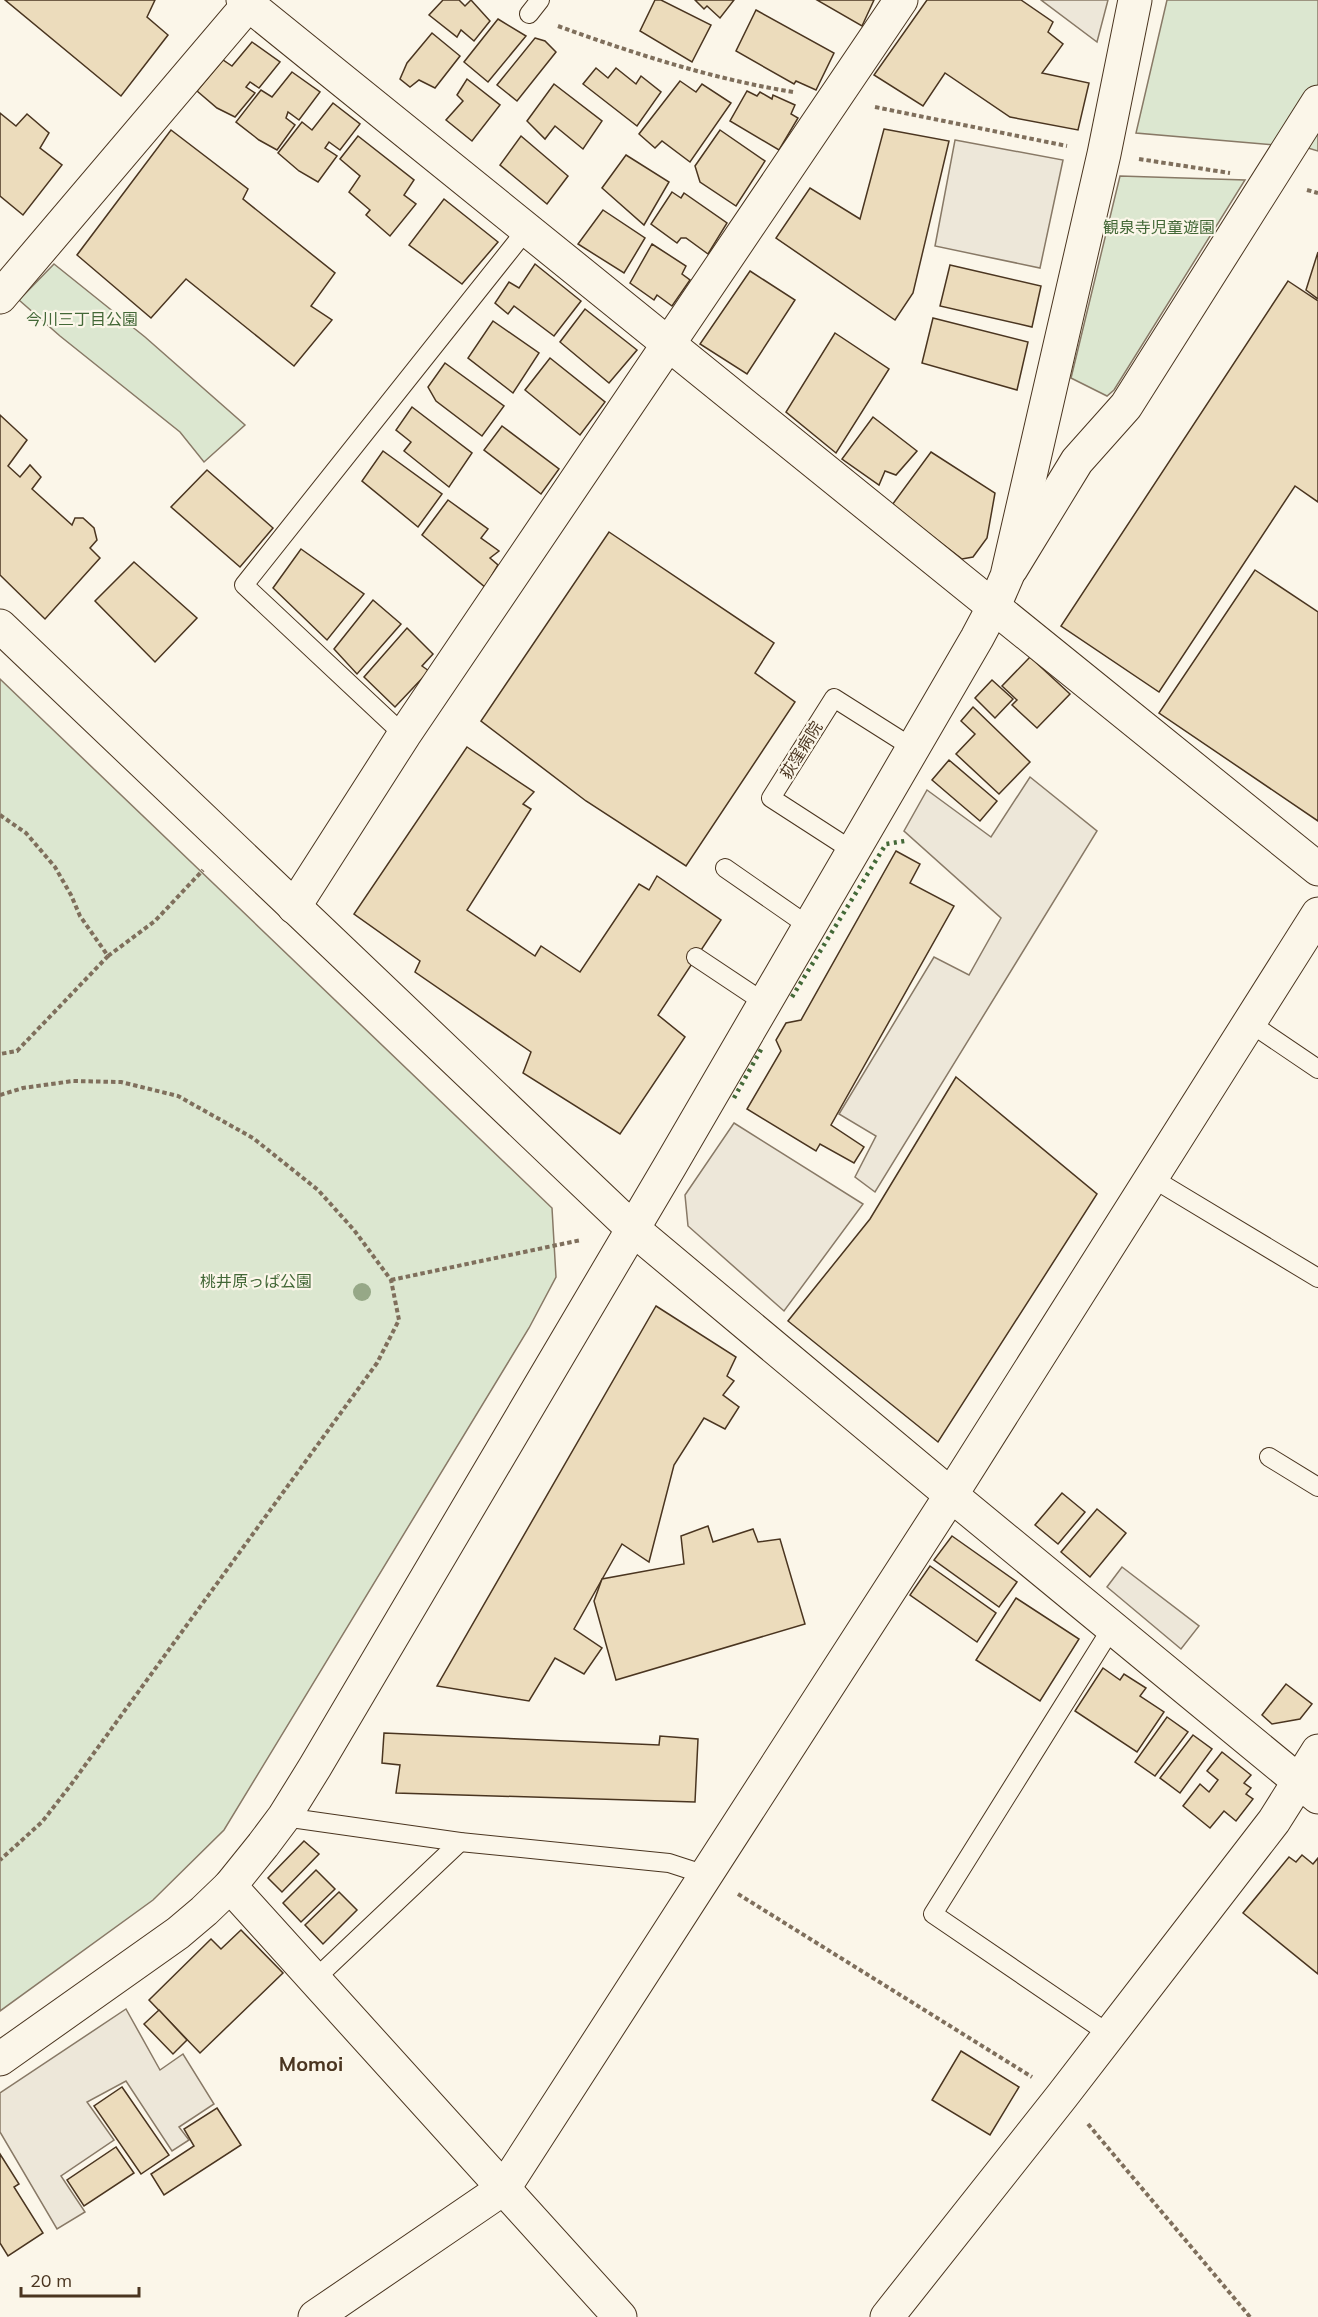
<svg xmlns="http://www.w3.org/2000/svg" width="1318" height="2317" font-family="Mulish,'Noto Sans JP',sans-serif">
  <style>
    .green { fill: #dce7d0; stroke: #887966; stroke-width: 1.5 }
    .parking { fill: #ede7d9; stroke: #887966; stroke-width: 1.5 }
    .building { fill: #ecdcbc; stroke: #4a3520; stroke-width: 1.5 }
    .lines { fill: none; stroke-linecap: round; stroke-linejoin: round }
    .lane-casing { stroke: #4a3520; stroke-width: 20 }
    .street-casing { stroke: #4a3520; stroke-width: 35 }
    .secondary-casing { stroke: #4a3520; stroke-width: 35 }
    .path { stroke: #7f6f5c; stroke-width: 4; stroke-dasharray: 4.5 3; stroke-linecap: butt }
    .lane { stroke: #fbf6e9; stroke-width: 18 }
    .street { stroke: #fbf6e9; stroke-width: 33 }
    .secondary { stroke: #fbf6e9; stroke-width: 33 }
    .hedge { stroke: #436837; stroke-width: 4.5; stroke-dasharray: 3 4.5; stroke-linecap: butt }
    .tree { fill: #96a887 }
    .labels { text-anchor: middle; stroke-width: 4.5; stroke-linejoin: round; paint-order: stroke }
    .park-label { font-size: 16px; fill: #436837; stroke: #fbf6e9 }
    .street-label { font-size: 16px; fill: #4a3520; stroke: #fbf6e9 }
    .quarter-label { font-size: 20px; font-weight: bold; fill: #4a3520; stroke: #fbf6e9 }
  </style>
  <rect width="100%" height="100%" fill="#fbf6e9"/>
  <g class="green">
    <polygon points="1167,0 1318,0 1318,151 1308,148 1136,133"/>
    <polygon points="1120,176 1245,180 1114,390 1107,396 1071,378"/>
    <polygon points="54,264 145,337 245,425 204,462 180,432 60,336 19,300"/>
    <polygon points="0,679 552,1208 556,1277 529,1328 224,1830 153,1900 0,2011"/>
  </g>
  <g class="parking">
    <polygon points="1041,0 1108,0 1097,42"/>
    <polygon points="955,140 1063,160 1040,268 935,246"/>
    <polygon points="1030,777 1097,831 875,1192 855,1177 876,1136 839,1114 934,957 969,975 1001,918 904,831 927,790 991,837"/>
    <polygon points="734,1123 863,1204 784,1311 688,1226 685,1195"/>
    <polygon points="1122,1567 1199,1626 1181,1649 1107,1587"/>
    <polygon points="126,2009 160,2070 183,2054 214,2104 179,2127 189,2140 172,2151 126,2081 87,2102 114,2140 61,2176 85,2212 57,2229 0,2132 0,2093"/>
  </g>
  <g class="building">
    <polygon points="5,0 155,0 147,17 168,35 121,96"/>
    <polygon points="443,0 459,0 465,6 471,0 490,21 474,41 461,30 457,37 429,15"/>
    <polygon points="655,0 661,0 711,25 692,62 640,31"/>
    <polygon points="695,0 734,0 720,18 707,6 704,9"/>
    <polygon points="817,0 874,0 862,26"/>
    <polygon points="927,0 1021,0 1053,22 1048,32 1063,44 1042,73 1089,83 1078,130 1010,117 945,73 923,106 874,75"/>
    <polygon points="756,10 834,53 816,90 796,81 794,84 736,51"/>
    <polygon points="498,19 526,36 488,82 464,62"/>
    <polygon points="432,33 460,56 435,88 419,80 410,87 400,79 407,63"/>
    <polygon points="535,38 545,41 556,52 517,101 497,85"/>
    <polygon points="252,42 280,62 259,88 250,82 246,87 255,93 235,117 217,108 197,91 223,60 232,66"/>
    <polygon points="596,68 608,78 616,68 636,84 641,76 661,92 637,126 583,84"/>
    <polygon points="292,72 320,92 299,120 288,112 286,118 295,125 277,150 259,140 236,122 261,90 272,97"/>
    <polygon points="467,79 500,105 472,141 446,120 463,101 457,95"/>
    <polygon points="680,81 696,92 702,84 731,103 690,162 662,141 655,148 639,134"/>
    <polygon points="554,84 602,121 583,149 555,126 545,139 527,121"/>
    <polygon points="747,91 757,96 760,92 772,99 773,95 795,105 791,114 798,118 779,150 730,121"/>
    <polygon points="333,103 360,124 340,150 329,142 325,148 337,156 318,182 299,171 278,153 302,122 312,130"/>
    <polygon points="0,113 16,126 27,114 49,133 40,148 62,165 23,215 0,196"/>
    <polygon points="884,129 949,141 913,293 895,320 776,238 810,188 860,219"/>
    <polygon points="171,130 248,189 243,199 335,273 311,306 332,320 294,366 186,279 151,318 77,255"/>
    <polygon points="720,130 765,161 736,206 700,182 695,166"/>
    <polygon points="358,136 414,180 404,195 416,204 390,236 366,215 370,210 349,192 360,176 340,159"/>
    <polygon points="521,136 568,176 547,204 500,165"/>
    <polygon points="626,155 669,182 644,225 602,188"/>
    <polygon points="672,192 681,198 684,193 727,223 708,254 686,238 681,238 677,243 651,224"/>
    <polygon points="444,199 498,242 462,284 409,245"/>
    <polygon points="603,210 645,238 624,273 578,244"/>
    <polygon points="652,244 686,266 682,274 690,280 672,306 657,295 654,300 630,283"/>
    <polygon points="1318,252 1318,299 1306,290"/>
    <polygon points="535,264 581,301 554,336 514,306 508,314 495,303 509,282 519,288"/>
    <polygon points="950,265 1041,286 1032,327 940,306"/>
    <polygon points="750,271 795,300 747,374 700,344"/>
    <polygon points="1288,281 1318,301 1318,502 1295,486 1159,692 1061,626"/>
    <polygon points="585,309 637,350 609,383 560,342"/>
    <polygon points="933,318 1028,342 1017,390 922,363"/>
    <polygon points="493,321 539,353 513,393 468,358"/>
    <polygon points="835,333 889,369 836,453 786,412"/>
    <polygon points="550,358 605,402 580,435 525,390"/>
    <polygon points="445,363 504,406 482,436 436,401 428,387"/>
    <polygon points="412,407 472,453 449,487 404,451 411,442 396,430"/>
    <polygon points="0,415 27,440 8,466 20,477 30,465 41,477 32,489 72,525 75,518 83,518 94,528 97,540 90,548 100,558 45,619 0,575"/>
    <polygon points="873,417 917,451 896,475 885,471 879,485 842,459"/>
    <polygon points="502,426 559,469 541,494 484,450"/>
    <polygon points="383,451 442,494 418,527 362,481"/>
    <polygon points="931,452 995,493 987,538 973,557 962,559 892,505"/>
    <polygon points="207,470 273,528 240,567 171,507"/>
    <polygon points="448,500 488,529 481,538 499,551 490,558 498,565 485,587 422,535"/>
    <polygon points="609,532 774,643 755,673 795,702 686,866 586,801 481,721"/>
    <polygon points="301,549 364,594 327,640 273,588"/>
    <polygon points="134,562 197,618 155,662 95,601"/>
    <polygon points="1255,570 1318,612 1318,821 1159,713"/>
    <polygon points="373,600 401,624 357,674 334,649"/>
    <polygon points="407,628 433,654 422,666 429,671 395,707 364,677"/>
    <polygon points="1030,657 1070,694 1037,728 1012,705 1017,700 1002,686"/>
    <polygon points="992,680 1013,699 995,718 975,698"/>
    <polygon points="973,707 1030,762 999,794 956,754 975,734 961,721"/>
    <polygon points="467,747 534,792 523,804 531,809 467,910 535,956 541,946 580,972 639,884 649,890 657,876 721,920 658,1015 685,1037 620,1134 523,1073 531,1052 415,972 420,961 354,914"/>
    <polygon points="949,760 997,801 980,821 932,780"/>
    <polygon points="896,851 920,864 910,883 954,906 831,1125 864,1147 854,1163 820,1144 816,1151 747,1109 781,1051 776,1040 786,1023 801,1020"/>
    <polygon points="956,1077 1097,1194 938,1442 788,1321 870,1219"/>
    <polygon points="656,1306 736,1357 727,1376 734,1381 723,1395 739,1407 725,1429 704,1418 674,1465 649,1562 622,1544 574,1629 602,1648 584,1674 555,1658 529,1701 437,1686"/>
    <polygon points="1062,1493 1085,1512 1058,1544 1035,1525"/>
    <polygon points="1097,1509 1126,1533 1090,1577 1061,1552"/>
    <polygon points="708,1526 713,1542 753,1529 758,1542 780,1539 805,1624 616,1680 594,1601 602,1579 684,1564 681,1536"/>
    <polygon points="952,1536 1017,1582 999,1607 934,1560"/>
    <polygon points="930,1566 996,1613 977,1642 910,1595"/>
    <polygon points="1016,1598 1079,1639 1040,1701 976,1660"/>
    <polygon points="1103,1668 1120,1680 1124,1674 1146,1688 1140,1696 1164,1712 1137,1752 1075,1711"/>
    <polygon points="1286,1684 1312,1704 1300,1719 1272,1724 1262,1715"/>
    <polygon points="1167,1717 1188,1732 1155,1776 1135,1762"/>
    <polygon points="384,1733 659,1745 660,1736 698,1739 695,1802 396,1793 400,1765 382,1763"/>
    <polygon points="1193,1735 1212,1749 1180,1793 1160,1778"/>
    <polygon points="1222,1752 1251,1775 1244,1783 1251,1788 1246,1794 1253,1799 1236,1821 1224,1811 1210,1828 1183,1806 1200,1784 1209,1792 1218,1780 1207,1771"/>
    <polygon points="304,1841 319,1854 282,1892 268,1878"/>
    <polygon points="1302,1855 1313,1864 1318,1858 1318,1974 1243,1913 1289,1857 1296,1862"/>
    <polygon points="316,1870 335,1889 301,1922 283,1903"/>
    <polygon points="339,1892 357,1910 323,1944 305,1925"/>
    <polygon points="241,1930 283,1973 200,2053 149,2000 211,1939 221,1949"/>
    <polygon points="159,2010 187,2040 173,2054 144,2024"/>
    <polygon points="961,2051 1019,2087 990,2135 932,2100"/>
    <polygon points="122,2087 169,2155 141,2174 94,2106"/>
    <polygon points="217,2108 241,2145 164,2195 151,2174 194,2146 184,2129"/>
    <polygon points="116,2147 134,2173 84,2206 67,2180"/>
    <polygon points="0,2154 19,2184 14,2187 43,2233 8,2256 0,2243"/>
  </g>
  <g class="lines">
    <defs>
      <g id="lane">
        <polyline points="529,14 540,0"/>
        <polyline points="404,735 244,585 527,229"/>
        <polyline points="853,851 771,798 834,698 913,748"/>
        <polyline points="725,868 810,927"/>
        <polyline points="696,957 765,1003"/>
        <polyline points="1250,1023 1318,1069"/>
        <polyline points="1152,1178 1318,1278"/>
        <polyline points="1269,1457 1318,1487"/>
        <polyline points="284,1817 460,1842 669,1863 706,1875"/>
        <polyline points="315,1979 460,1842"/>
        <polyline points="1109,2034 933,1914 1113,1626"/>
      </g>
      <g id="street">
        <polyline points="243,0 1318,869"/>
        <polyline points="0,297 248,5"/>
        <polyline points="1011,569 1077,461 1126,406 1318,102"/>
        <polyline points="294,907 404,735 901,0"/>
        <polyline points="230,1886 620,2317"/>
        <polyline points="315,2317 504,2188 951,1495 1318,914"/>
        <polyline points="887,2317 1062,2096 1274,1821 1318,1751"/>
      </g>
      <g id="secondary">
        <polyline points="0,626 633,1229 951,1495 1318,1797"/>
        <polyline points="0,2059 178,1933 204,1911 230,1886 263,1845 284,1817 315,1767 670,1166 977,638 994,606 1007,576 1104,154 1135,0"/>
      </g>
    </defs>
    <use href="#lane" class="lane-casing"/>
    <use href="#street" class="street-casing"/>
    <use href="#secondary" class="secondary-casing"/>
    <g class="path">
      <path d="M558 26C635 54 713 79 793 92"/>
      <polyline points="875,107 1067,146"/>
      <polyline points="1139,159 1230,173"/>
      <polyline points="1307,190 1318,193"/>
      <polyline points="0,815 26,833 55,867 71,895 80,916 108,956 17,1051 0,1054"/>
      <polyline points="108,956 155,921 203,870"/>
      <polyline points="0,1095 23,1088 73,1081 121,1082 178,1096 253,1138 318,1190 354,1230 391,1280 399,1320 377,1363 70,1786 42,1822 0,1860"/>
      <polyline points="391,1280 581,1240"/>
      <polyline points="738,1894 1032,2077"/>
      <polyline points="1088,2124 1250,2317"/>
    </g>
    <use href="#lane" class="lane"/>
    <use href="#street" class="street"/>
    <use href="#secondary" class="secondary"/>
    <g class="hedge">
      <polyline points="792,997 886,844 905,841"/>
      <polyline points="734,1098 763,1046"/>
    </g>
  </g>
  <circle class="tree" cx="362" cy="1292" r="9"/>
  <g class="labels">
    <g class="park-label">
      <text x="1159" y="233">観泉寺児童遊園</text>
      <text x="82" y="325">今川三丁目公園</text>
      <text x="256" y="1287">桃井原っぱ公園</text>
    </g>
    <g class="street-label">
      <text transform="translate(801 750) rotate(-58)" y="6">荻窪病院</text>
    </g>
    <g class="quarter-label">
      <text x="311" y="2071">Momoi</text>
    </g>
  </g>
  <path d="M21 2287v9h118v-9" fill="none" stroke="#4a3520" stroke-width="3"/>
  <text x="30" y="2287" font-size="18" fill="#4a3520" stroke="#fbf6e9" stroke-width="4.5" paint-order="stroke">20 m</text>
</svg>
